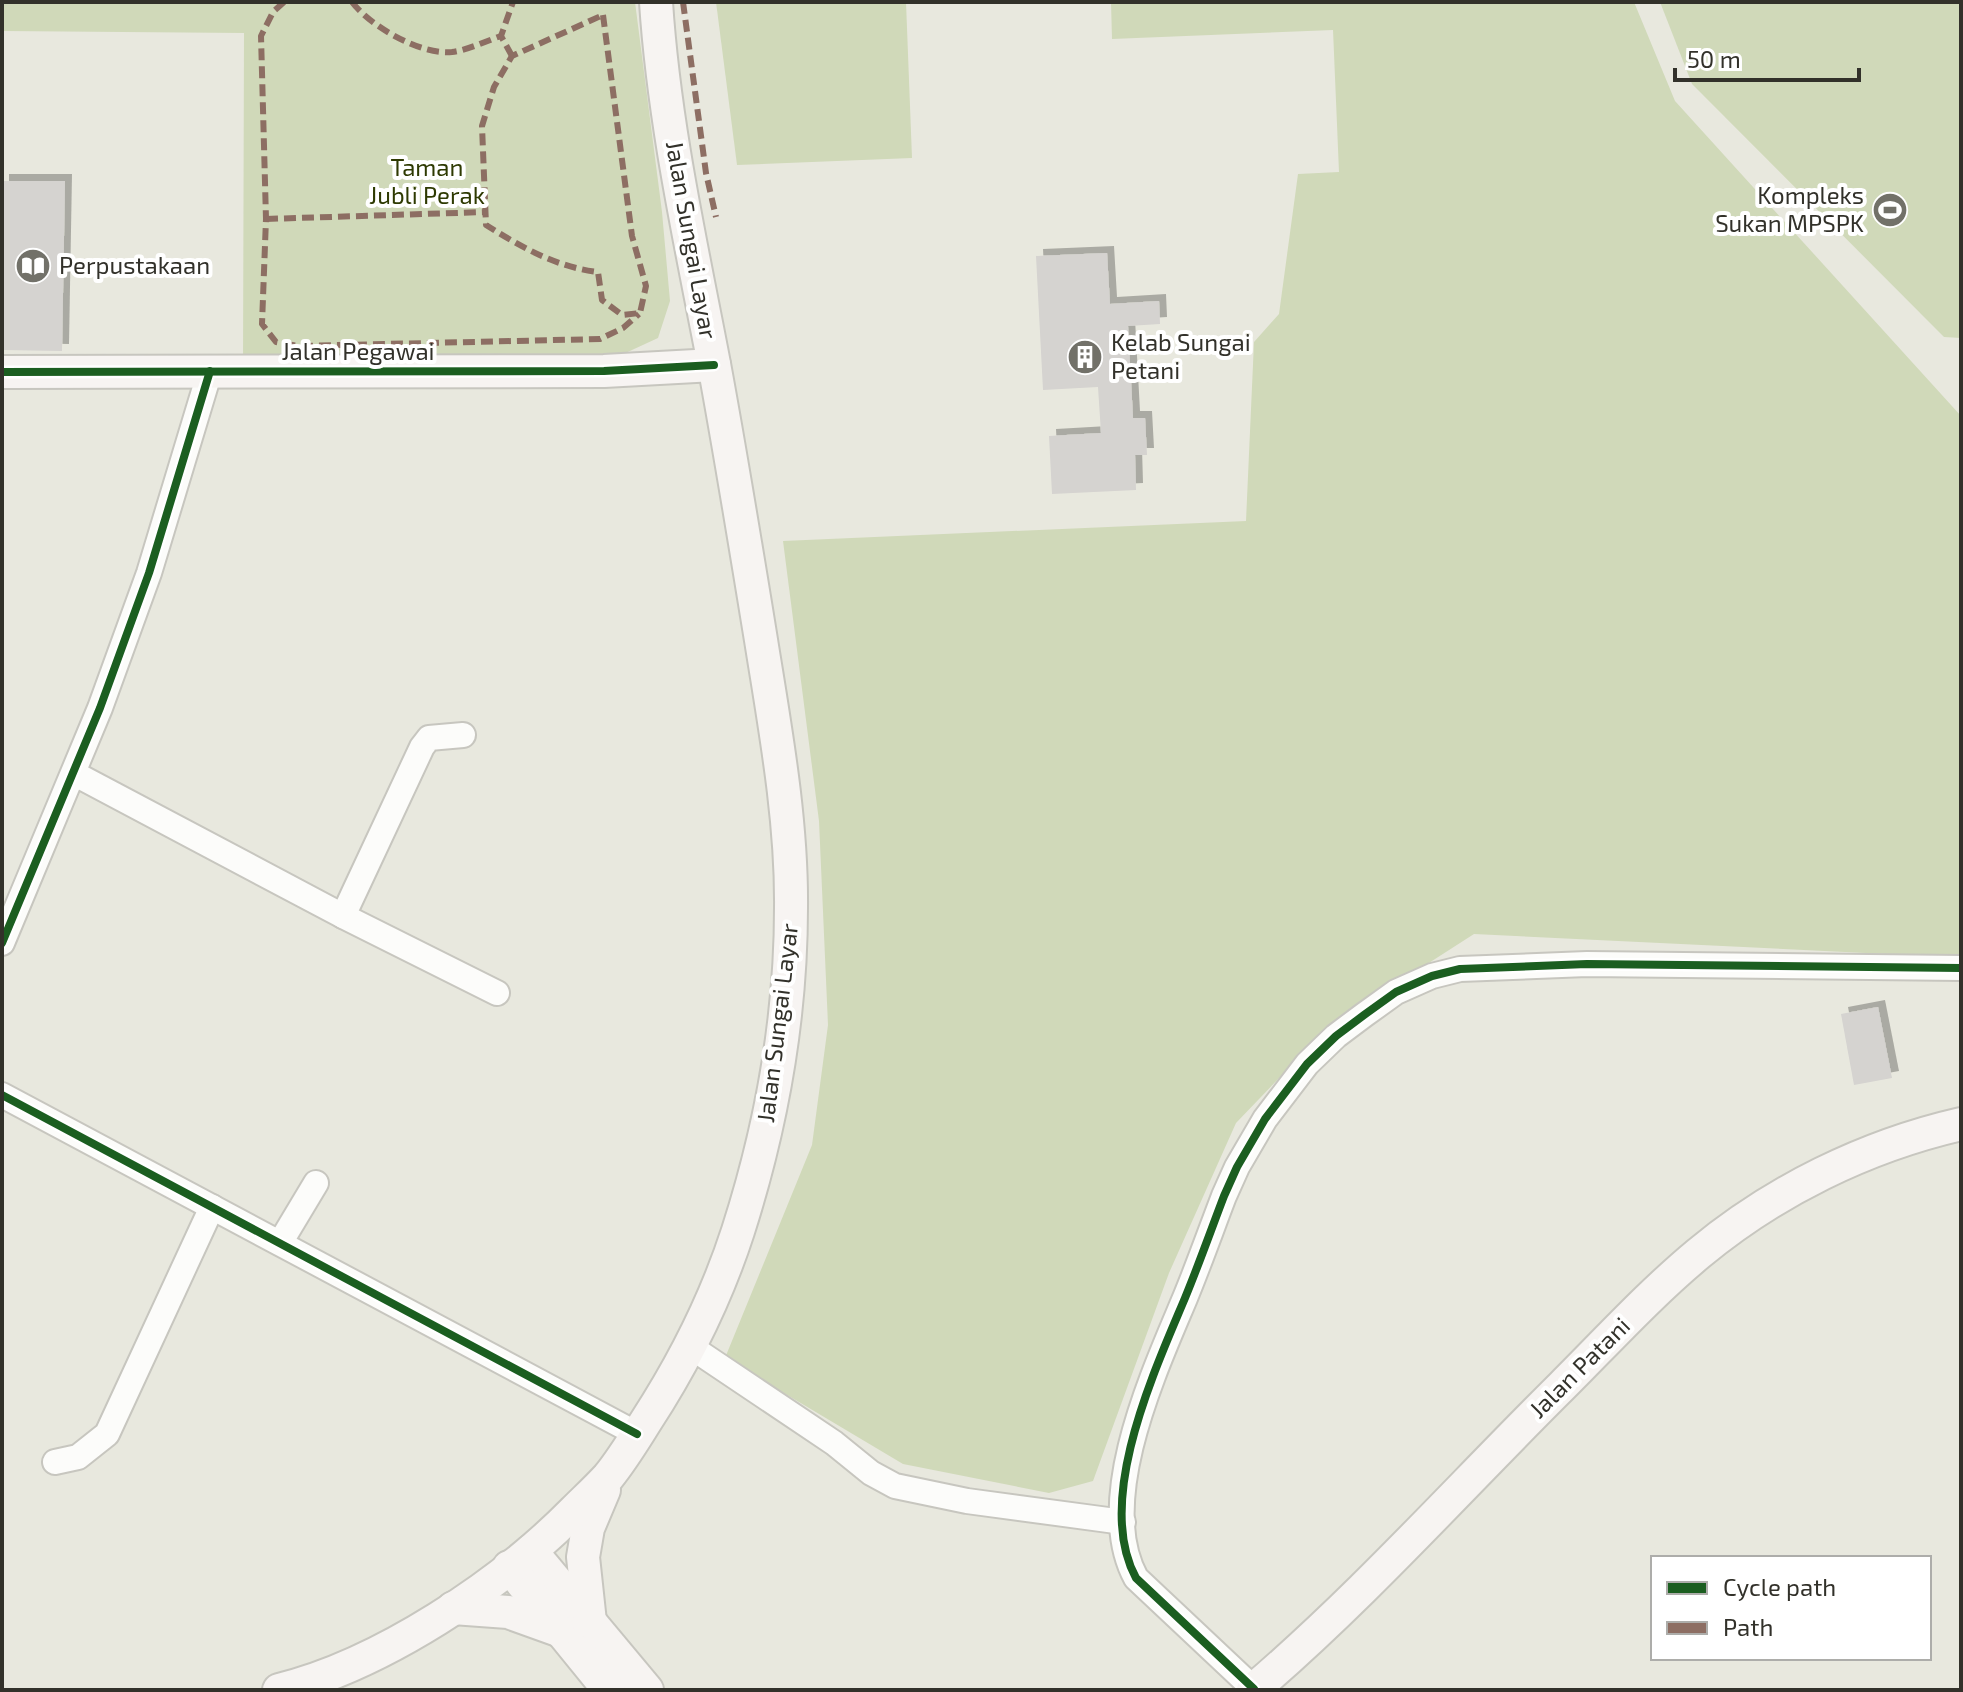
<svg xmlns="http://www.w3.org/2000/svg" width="1963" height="1692" font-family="'Exo 2',sans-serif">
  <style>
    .green { fill: #d0d9b9 }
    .building { fill: #d5d3d0; filter: url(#shadow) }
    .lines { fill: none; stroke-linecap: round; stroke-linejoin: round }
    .street-casing { stroke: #c7c6bf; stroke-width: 28 }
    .secondary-casing { stroke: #c7c6bf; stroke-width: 36 }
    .street { stroke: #fcfcfa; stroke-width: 24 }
    .secondary { stroke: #f7f4f2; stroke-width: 32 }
    .quiet { stroke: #8d6e63; stroke-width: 6; stroke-dasharray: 12 6; stroke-linecap: butt }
    .cycleway-casing { stroke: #fff; stroke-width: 13 }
    .cycleway { stroke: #1b5e20; stroke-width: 8 }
    .labels { text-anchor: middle; stroke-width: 8; stroke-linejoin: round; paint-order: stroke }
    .park-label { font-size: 24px; fill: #2e3a02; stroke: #fff }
    .poi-label { font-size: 24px; fill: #32312a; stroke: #fff; text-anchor: start }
    .street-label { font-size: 24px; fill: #32312a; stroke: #fff }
  </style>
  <defs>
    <filter id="shadow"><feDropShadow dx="7" dy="-7" stdDeviation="0" flood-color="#0004"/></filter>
  </defs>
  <rect width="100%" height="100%" fill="#e8e8de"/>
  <g class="green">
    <polygon points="2,2 635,2 662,212 670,301 658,338 619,356 243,366 244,33 2,31"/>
    <polygon points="716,2 906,2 912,158 737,165"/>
    <polygon points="1111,2 1634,2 1675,101 1961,416 1961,955 1907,955 1474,934 1326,1029 1236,1123 1169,1273 1093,1481 1049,1493 903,1464 725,1358 812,1145 828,1025 819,821 783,541 1246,521 1254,342 1279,314 1298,174 1339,172 1333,30 1112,39"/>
    <polygon points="1660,2 1961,2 1961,338 1944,337 1692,84"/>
  </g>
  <g class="building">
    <polygon points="2,181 65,181 62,351 2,350"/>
    <polygon points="1107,253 1110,304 1159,301 1160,324 1128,326 1133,418 1145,418 1147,455 1135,455 1136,490 1052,494 1049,436 1101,433 1098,387 1043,390 1036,256"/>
    <polygon points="1878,1007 1892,1078 1854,1085 1841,1014"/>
  </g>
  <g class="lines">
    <defs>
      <g id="street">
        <polyline points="75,774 343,916 497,993"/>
        <polyline points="343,916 422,747 429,738 463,735"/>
        <polyline points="2,943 100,708 149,573 210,371"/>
        <polyline points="2,1095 637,1434"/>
        <polyline points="280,1243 316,1183"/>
        <polyline points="691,1347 834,1443 871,1473 895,1486 967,1501 1123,1522"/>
        <polyline points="55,1462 78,1457 107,1434 212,1207"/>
        <path d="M1254 1689 1136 1578C1094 1501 1154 1372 1185 1298 1199 1264 1211 1230 1224 1196L1237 1167 1265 1119 1307 1064 1336 1036 1364 1015 1396 992 1432 976 1460 969 1587 964 1961 968"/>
      </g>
      <g id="secondary">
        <polyline points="2,372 604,371 714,365"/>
        <polyline points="531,1551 647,1690"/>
        <polyline points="509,1567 609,1690"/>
        <polyline points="453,1608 508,1612 558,1630"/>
        <polyline points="590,1622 583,1557 588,1528 604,1490"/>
        <path d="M279 1690C381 1665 501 1585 574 1511 585 1500 597 1489 608 1477 622 1460 634 1440 646 1421 685 1361 716 1299 738 1231 771 1128 791 1017 791 908 792 819 775 728 761 640 746 548 731 456 714 364 691 244 664 124 656 2"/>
        <path d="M1253 1690C1363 1596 1460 1487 1563 1385 1607 1341 1650 1294 1698 1254 1774 1191 1865 1146 1961 1124"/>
      </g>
    </defs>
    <use href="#street" class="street-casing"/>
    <use href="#secondary" class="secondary-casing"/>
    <use href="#street" class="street"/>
    <use href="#secondary" class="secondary"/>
    <g class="quiet">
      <polyline points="284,2 273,12 261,36 266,219 262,324 276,342 298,346 600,339 623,328 639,314"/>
      <path d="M352 2C371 27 421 55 452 52 468 50 486 41 501 36"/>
      <polyline points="683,2 706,173 716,217"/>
      <path d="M603 15 632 236 646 286 640 313 622 315 602 300 598 272C556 267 521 247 486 225L482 126 494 87 512 56Z"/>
      <polyline points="512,56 501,36 513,2"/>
      <polyline points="266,219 486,212"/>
    </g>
    <defs>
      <g id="cycleway">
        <polyline points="2,372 604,371 714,365"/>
        <polyline points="2,943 100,708 149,573 210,371"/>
        <polyline points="2,1095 637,1434"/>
        <path d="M1254 1689 1136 1578C1094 1501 1154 1372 1185 1298 1199 1264 1211 1230 1224 1196L1237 1167 1265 1119 1307 1064 1336 1036 1364 1015 1396 992 1432 976 1460 969 1587 964 1961 968"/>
      </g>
    </defs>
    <use href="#cycleway" class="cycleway-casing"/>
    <use href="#cycleway" class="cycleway"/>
  </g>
  <defs>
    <symbol id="stadium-disc" viewBox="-11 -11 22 22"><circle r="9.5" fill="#727169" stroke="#fff"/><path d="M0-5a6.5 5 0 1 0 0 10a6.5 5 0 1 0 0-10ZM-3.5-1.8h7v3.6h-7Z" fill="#fff"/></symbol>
    <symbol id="library-disc" viewBox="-11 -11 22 22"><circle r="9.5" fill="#727169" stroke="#fff"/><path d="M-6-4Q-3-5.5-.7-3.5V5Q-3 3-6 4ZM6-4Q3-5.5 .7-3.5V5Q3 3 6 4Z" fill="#fff"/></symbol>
    <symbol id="building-disc" viewBox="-11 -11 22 22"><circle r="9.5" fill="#727169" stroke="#fff"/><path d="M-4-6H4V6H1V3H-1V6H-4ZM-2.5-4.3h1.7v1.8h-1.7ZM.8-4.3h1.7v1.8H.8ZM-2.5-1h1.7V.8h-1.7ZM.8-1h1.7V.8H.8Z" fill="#fff"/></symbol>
  </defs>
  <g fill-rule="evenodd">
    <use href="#stadium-disc" x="1870" y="190" width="40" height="40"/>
    <use href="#library-disc" x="13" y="246" width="40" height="40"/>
    <use href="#building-disc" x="1065" y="337" width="40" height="40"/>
  </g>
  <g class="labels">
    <g class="park-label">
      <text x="427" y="176">Taman<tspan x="427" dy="28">Jubli Perak</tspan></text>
    </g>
    <g class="poi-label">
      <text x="1864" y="204" text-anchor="end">Kompleks<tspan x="1864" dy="28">Sukan MPSPK</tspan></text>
      <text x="59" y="274">Perpustakaan</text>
      <text x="1111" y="351">Kelab Sungai<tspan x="1111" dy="28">Petani</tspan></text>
    </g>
    <g class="street-label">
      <text transform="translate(691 240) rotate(80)" y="8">Jalan Sungai Layar</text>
      <text x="358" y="360">Jalan Pegawai</text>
      <text transform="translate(778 1023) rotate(-83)" y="8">Jalan Sungai Layar</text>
      <text transform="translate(1580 1368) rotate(-45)" y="8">Jalan Patani</text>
    </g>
  </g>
  <rect width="1963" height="1692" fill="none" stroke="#32312a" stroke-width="8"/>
  <rect x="1651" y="1556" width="280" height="104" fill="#ffffff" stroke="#adadaa" stroke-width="2"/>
  <rect x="1667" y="1582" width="40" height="12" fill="#1b5e20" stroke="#adadaa" stroke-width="2"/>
  <text x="1723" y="1596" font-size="24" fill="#32312a">Cycle path</text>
  <rect x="1667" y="1622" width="40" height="12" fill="#8d6e63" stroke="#adadaa" stroke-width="2"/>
  <text x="1723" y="1636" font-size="24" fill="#32312a">Path</text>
  <path d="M1675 68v12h184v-12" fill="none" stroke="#32312a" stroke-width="4"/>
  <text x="1687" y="68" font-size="24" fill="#32312a" stroke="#ffffff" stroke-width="6" paint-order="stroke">50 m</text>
</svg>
